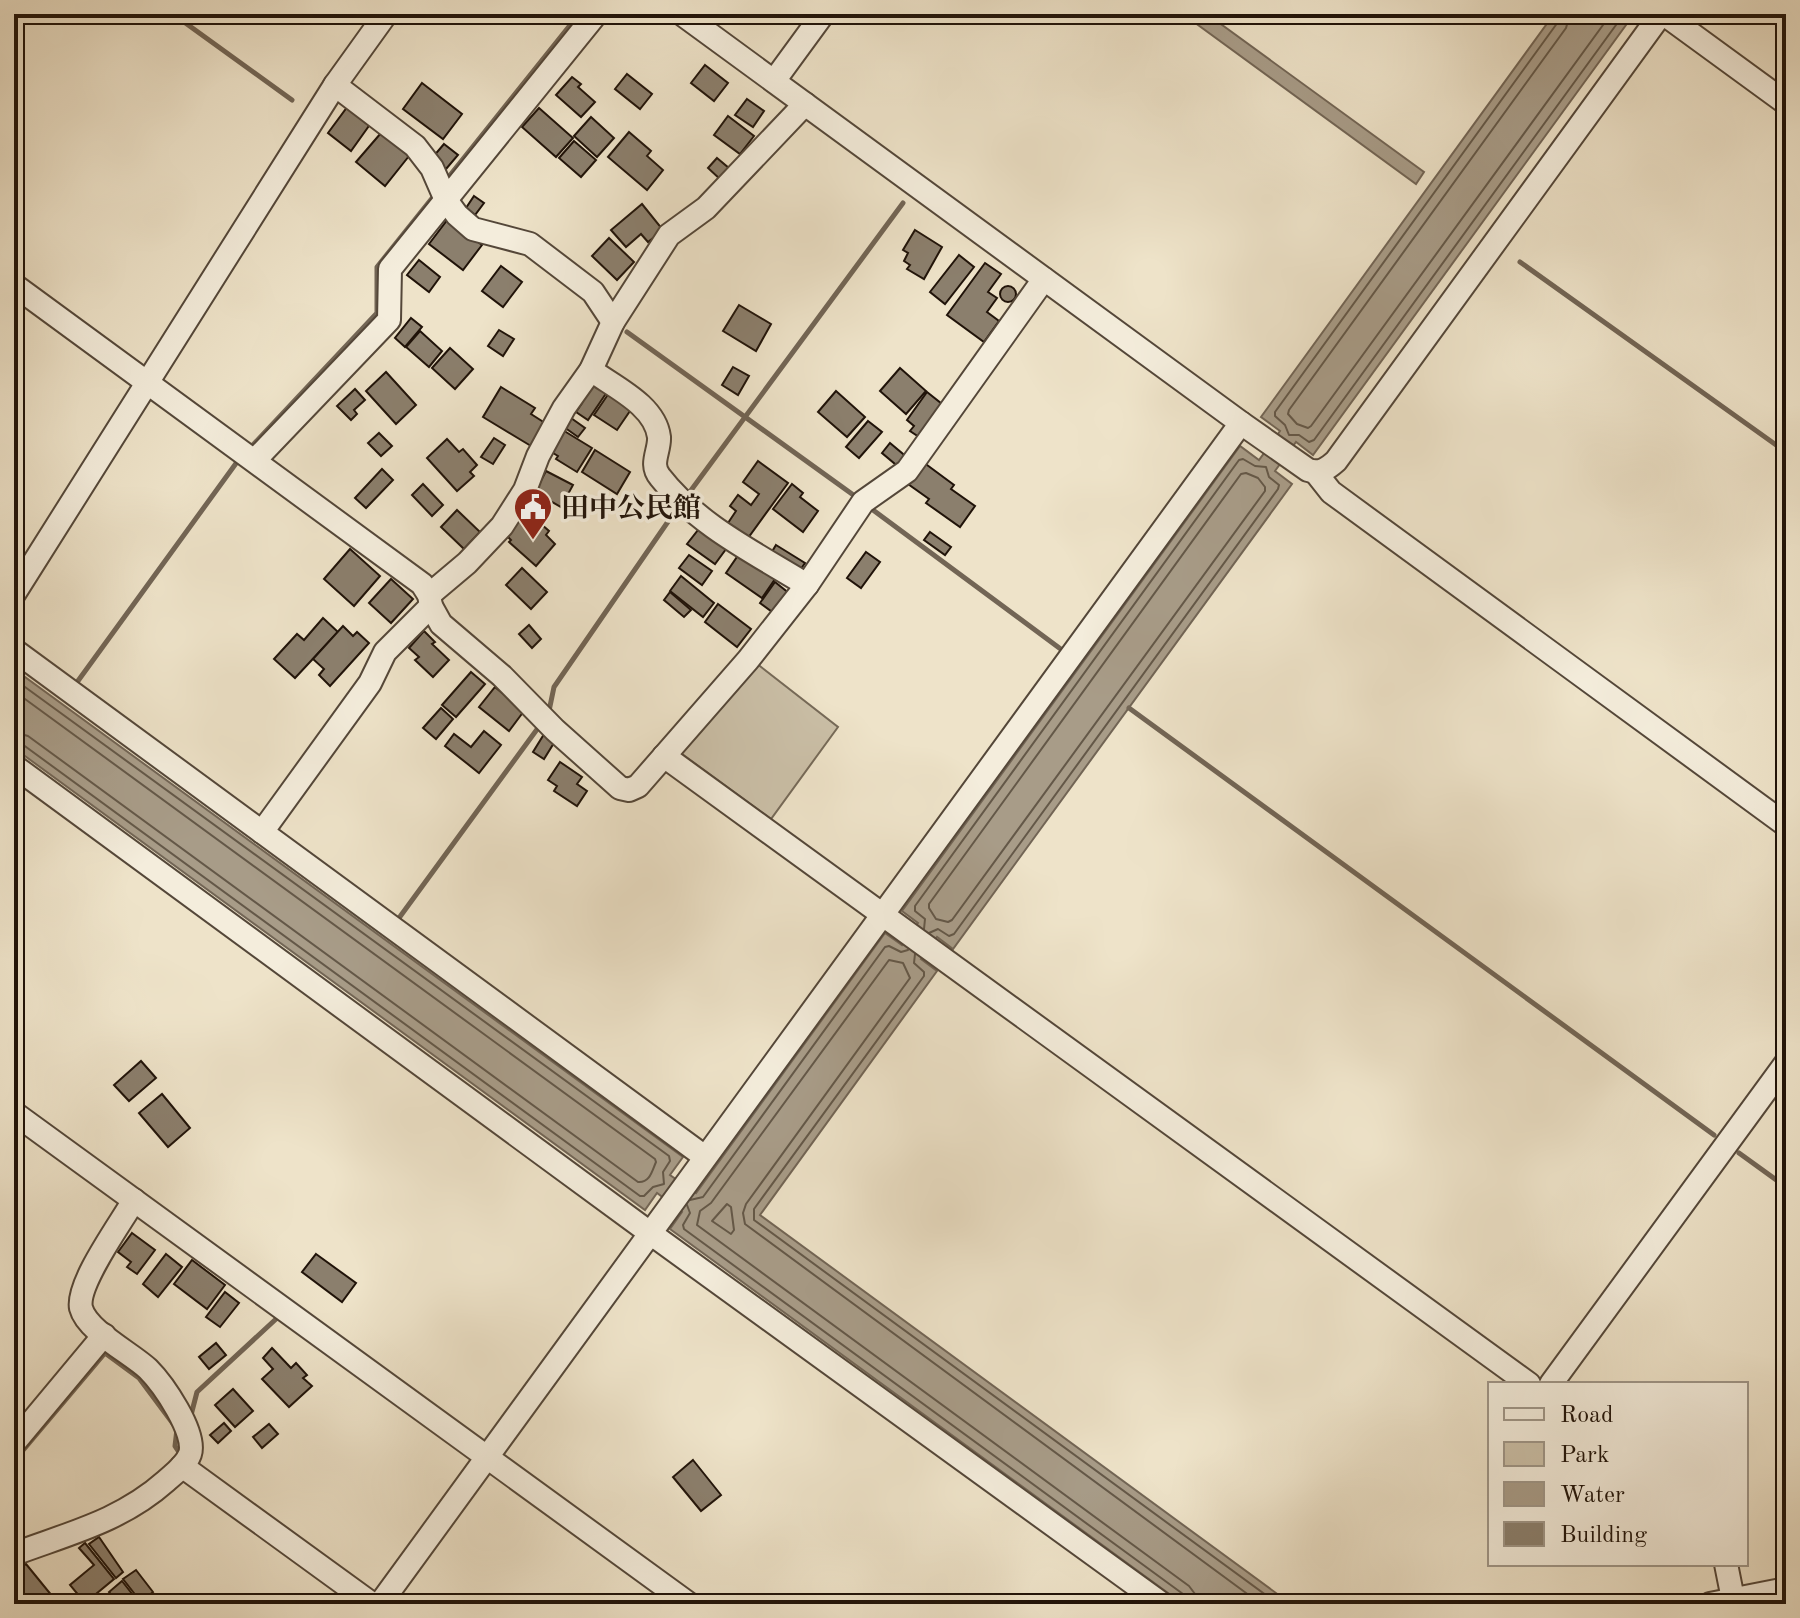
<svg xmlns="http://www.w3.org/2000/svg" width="1800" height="1618" font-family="'Old Standard TT','Noto Serif JP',serif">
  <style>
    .green { fill: #cbc0a8; stroke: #766a58; stroke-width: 2 }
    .water { fill: #a89c88; stroke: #726555; stroke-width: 2 }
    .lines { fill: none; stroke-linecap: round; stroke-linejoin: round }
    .shore { stroke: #645848; stroke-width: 2 }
    .stream { stroke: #726555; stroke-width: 5 }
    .building { fill: #8b7f6d; stroke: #201309; stroke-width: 2 }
    .minor-casing { stroke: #544739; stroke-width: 26 }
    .minor { stroke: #f4eddc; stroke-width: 22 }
    .labels { text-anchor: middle; stroke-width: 7; stroke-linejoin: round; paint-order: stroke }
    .poi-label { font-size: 28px; font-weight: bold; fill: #201309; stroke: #f4eddc; text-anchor: start }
  </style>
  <rect width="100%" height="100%" fill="#eee3c9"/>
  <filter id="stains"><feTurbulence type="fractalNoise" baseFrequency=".0025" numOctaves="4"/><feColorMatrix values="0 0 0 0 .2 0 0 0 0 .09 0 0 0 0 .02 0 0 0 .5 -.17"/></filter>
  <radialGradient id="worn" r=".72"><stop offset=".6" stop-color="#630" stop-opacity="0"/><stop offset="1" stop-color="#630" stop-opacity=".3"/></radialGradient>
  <polygon class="green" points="756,663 838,727 771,819 678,751"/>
  <g class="water">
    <polygon points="1183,14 1207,14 1424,172 1416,184"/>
    <polygon points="1554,14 1634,14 1313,455 1296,442 1275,471 1292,484 953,949 937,937 921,959 937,971 760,1215 1291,1604 1183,1604 670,1229 682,1212 657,1193 645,1210 14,748 14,669 683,1157 670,1175 696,1193 885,933 902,945 918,923 902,911 1240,446 1259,460 1280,431 1261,417"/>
  </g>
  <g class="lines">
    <g class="shore">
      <polyline points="1560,14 1558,22 1275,412 1275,416 1285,425 1289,435 1299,435 1309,442 1314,440 1624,14"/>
      <polyline points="1570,14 1566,28 1289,410 1288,414 1297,424 1308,428 1311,426 1611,14"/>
      <polygon points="1246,473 1258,478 1265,487 1265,491 952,920 948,922 936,919 929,908 929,904 1241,474"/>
      <polyline points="14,679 669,1156 670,1161 663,1172 664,1184 653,1187 644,1196 640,1196 22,744 14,742"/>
      <path d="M14 691 655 1159 656 1162C652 1171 650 1183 638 1182L28 736 14 732"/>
      <polyline points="924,929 925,919 915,911 915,906 1239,460 1243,459 1255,466 1266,467 1269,477 1279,485 1278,489 954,934 949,936 938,929 929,933"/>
      <polyline points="915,954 914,963 924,972 924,976 754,1209 754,1220 1278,1604"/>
      <polyline points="690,1200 703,1197 885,947 889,946 901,952 908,950"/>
      <polygon points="727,1204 731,1207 734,1230 731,1234 712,1221"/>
      <polyline points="687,1205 690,1213 683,1225 684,1229 1183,1594 1187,1604"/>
      <polyline points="1197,1604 1195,1594 1189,1586 697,1225 700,1211 711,1203 889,960 903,963 910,978 746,1204 743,1213 745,1224 1261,1604"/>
    </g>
    <g class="stream">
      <polyline points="173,14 292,100"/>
      <polyline points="447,179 579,14"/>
      <polyline points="1520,262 1786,452"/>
      <polyline points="627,332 852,494"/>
      <polyline points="252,446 377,313 377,267 433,197"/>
      <polyline points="689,493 903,203"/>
      <polyline points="873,510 1062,650"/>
      <polyline points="75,685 237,462"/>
      <polyline points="1129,708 1714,1135"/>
      <polyline points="549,711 554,687 676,510"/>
      <polyline points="399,918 538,728"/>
      <polyline points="1739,1153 1786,1187"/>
      <polyline points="190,1419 197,1392 276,1319"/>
      <polyline points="14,1461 105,1353 139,1378 177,1429 175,1446 179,1452"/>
    </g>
  </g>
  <g class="building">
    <polygon points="705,65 728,83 714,101 691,83"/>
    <polygon points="627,74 652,94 640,109 615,89"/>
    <polygon points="572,77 581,84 578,87 595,102 581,117 556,95"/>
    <polygon points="422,83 462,114 443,139 403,109"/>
    <polygon points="747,99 764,111 753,127 735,115"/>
    <polygon points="348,106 371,123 351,151 328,133"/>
    <polygon points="539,108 573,138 556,157 522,127"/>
    <polygon points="728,116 754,136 740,154 714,135"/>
    <polygon points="591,117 614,138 597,157 574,136"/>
    <polygon points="629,132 651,151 647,156 663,170 647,190 608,157"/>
    <polygon points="381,133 409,156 385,186 356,162"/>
    <polygon points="574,141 596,160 581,177 559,158"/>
    <polygon points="444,144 458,155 446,169 432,158"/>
    <polygon points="717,158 730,169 721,180 708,168"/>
    <polygon points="474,196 484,203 475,215 466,208"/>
    <polygon points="642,204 663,230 648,242 641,234 626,247 611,230"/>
    <polygon points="448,219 482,245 463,270 429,244"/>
    <polygon points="915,230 942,247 924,279 907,269 910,265 904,261 908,253 903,250"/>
    <polygon points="609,238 634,262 617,280 592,256"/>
    <polygon points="959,255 974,267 945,304 930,292"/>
    <polygon points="419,260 440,277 429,292 407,275"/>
    <polygon points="985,263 1001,274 988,292 997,298 987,312 999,321 984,342 947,315"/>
    <polygon points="501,266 522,282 503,307 482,291"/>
    <circle cx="1008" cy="294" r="8"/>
    <polygon points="739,305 771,324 756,351 723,331"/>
    <polygon points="411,318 422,327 405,347 395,338"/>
    <polygon points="499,330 514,339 503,356 488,346"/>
    <polygon points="420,331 442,351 429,367 406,347"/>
    <polygon points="450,348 473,369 455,389 432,368"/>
    <polygon points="733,367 749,376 738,395 722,385"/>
    <polygon points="900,368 926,391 906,414 880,391"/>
    <polygon points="386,372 416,405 396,424 366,391"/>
    <polygon points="592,381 607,392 588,420 576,412 582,403 579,401"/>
    <polygon points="501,387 535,408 531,414 545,423 531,446 483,417"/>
    <polygon points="355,389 365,400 354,410 357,414 351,420 337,406"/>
    <polygon points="836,391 865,417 847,437 818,412"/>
    <polygon points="927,392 942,404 937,410 941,414 922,439 910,431 914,426 907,420"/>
    <polygon points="609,393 632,408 617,430 594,415"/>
    <polygon points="571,418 585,428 578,437 564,427"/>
    <polygon points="868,421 882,432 859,458 846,447"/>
    <polygon points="561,429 592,448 577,472 556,459 558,456 548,450"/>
    <polygon points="379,433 392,446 381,456 368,443"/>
    <polygon points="494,438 505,445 493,464 481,457"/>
    <polygon points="447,439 459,452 463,449 477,465 470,472 474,476 457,491 427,458"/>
    <polygon points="890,443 909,459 901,469 882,453"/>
    <polygon points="595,450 630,472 617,494 582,472"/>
    <polygon points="758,461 788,483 748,538 728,523 736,511 730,506 738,495 751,505 759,494 743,482"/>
    <polygon points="923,462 954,485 951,489 975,506 960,527 926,503 929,499 908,484"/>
    <polygon points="382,469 393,480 366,508 355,498"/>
    <polygon points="546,471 573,485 561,507 535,492"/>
    <polygon points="423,484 443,505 432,516 412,495"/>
    <polygon points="792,484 803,493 800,497 818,511 803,532 773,509"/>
    <polygon points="457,510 480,532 464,549 441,527"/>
    <polygon points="522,514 531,522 534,518 549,531 546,535 555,544 536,566 509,542 511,540 505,534"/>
    <polygon points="702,525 729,545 715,564 687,544"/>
    <polygon points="930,532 951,547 945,555 924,540"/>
    <polygon points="776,545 805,563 798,573 770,555"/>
    <polygon points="350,549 380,576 354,606 324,579"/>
    <polygon points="866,552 880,562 861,588 847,578"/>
    <polygon points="739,554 775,579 762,598 726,573"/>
    <polygon points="689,555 712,571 702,585 679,568"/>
    <polygon points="522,568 547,592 531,609 506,585"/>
    <polygon points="681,576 714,603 703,617 670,591"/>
    <polygon points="391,579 413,599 391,623 369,603"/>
    <polygon points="775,582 790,594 775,614 760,603"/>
    <polygon points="670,592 691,610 684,617 664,600"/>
    <polygon points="718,604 751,629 737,647 705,622"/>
    <polygon points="323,618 338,632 295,678 274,659 297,634 304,640"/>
    <polygon points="529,625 541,639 532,648 519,634"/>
    <polygon points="343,626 353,636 357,632 369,643 330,686 319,675 324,669 313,659"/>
    <polygon points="424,631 435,642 432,644 449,660 433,677 415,660 419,657 409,648"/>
    <polygon points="471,672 485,684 456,717 442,705"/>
    <polygon points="495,687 524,711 509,731 479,707"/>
    <polygon points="441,708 453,719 436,739 423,728"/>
    <polygon points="484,731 501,745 479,773 445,746 454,734 471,747"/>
    <polygon points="546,731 557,738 544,759 533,752"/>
    <polygon points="560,762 582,777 577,784 587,791 577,806 554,791 557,786 548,780"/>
    <polygon points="141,1061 156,1078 129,1101 114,1085"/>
    <polygon points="162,1094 190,1128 168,1147 139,1113"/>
    <polygon points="132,1233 155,1250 137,1274 127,1267 131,1262 118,1252"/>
    <polygon points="166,1254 182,1267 158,1297 143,1284"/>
    <polygon points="316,1254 356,1283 342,1302 302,1272"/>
    <polygon points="192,1260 225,1285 207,1309 174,1284"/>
    <polygon points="225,1292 239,1303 220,1327 206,1317"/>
    <polygon points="216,1343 226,1355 209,1369 199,1357"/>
    <polygon points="272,1348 291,1368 296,1363 307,1375 303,1378 312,1386 289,1407 262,1379 273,1369 263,1358"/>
    <polygon points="233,1389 253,1411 235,1427 215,1405"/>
    <polygon points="224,1423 231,1431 218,1443 210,1435"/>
    <polygon points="269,1424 278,1434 262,1448 253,1437"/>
    <polygon points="693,1460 721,1495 701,1511 673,1477"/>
    <polygon points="99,1537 123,1572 116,1578 89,1544"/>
    <polygon points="85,1543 114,1579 85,1603 70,1585 94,1565 79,1548"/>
    <polygon points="26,1564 57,1602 55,1604 22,1604 14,1594 14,1573"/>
    <polygon points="136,1570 153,1592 141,1602 123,1579"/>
    <polygon points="122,1581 140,1604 119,1604 109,1592"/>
  </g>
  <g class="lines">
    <defs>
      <g id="minor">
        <path d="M682 14 1241 423 1308 470C1320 474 1327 469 1336 461L1661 14"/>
        <polyline points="1664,14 1786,103"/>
        <polyline points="774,81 823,14"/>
        <polyline points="335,85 415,146 432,168 446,200 457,215 473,229 530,244 593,292 613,322"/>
        <polyline points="14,285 422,584 429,595 431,606 441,624 502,676 555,730 620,788 629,790 638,786 748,660 807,585 863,502 907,471 1044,279"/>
        <path d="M591 370C614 387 655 405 659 437 660 451 649 464 660 477 697 525 757 554 807 585"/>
        <polyline points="255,460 389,320 390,269 596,14"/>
        <polyline points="1316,473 1331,492 1786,825"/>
        <polyline points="14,594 335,85 386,14"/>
        <polyline points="429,595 467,563 502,526 525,490 538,456 564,408 591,370 613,322 669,235 706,208 805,104"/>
        <polyline points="14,650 705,1157"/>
        <polyline points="664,756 1529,1384"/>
        <polyline points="14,766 650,1233 1162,1604"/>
        <polyline points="262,832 370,683 385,652 431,606"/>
        <polyline points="14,1113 689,1604"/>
        <polyline points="1551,1384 1786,1063"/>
        <polyline points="14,1443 104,1335"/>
        <polyline points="182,1466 372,1604"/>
        <path d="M14 1554C70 1533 121 1521 166 1481 175 1473 186 1465 190 1454 197 1433 163 1384 148 1369 131 1353 87 1331 81 1308 76 1284 121 1223 134 1200"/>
        <polyline points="1726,1564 1733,1599"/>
        <polyline points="380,1604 1241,423"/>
        <polyline points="1710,1604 1786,1589"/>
      </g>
    </defs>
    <use href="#minor" class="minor-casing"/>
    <use href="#minor" class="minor"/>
  </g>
  <defs>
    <symbol id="civic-pin" viewBox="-11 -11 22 30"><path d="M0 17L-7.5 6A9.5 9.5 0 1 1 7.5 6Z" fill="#8f2418" stroke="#f4eddc"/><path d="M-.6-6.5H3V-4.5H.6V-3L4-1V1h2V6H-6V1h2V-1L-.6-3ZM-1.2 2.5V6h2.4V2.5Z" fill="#fff"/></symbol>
  </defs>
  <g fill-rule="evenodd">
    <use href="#civic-pin" x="511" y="485" width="44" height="60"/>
  </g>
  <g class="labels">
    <g class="poi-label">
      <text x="561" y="517">田中公民館</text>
    </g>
  </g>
  <rect width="1800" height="1618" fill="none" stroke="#eee3c9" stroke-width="48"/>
  <rect x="16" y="16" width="1768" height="1586" fill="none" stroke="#201309" stroke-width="4"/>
  <rect x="24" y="24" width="1752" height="1570" fill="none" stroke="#201309" stroke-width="2"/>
  <rect x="1488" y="1382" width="260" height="184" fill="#f4eddc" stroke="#9f9688" stroke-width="2"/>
  <rect x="1504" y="1408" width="40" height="12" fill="#f4eddc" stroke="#9f9688" stroke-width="2"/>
  <text x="1560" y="1422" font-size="24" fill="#201309">Road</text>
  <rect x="1504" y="1442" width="40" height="24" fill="#cbc0a8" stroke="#9f9688" stroke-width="2"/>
  <text x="1560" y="1462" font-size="24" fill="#201309">Park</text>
  <rect x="1504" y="1482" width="40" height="24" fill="#a89c88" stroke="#9f9688" stroke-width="2"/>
  <text x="1560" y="1502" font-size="24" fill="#201309">Water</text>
  <rect x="1504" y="1522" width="40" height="24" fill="#8b7f6d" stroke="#9f9688" stroke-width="2"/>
  <text x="1560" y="1542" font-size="24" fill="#201309">Building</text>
  <rect width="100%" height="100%" filter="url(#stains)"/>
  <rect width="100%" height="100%" fill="url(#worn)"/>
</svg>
